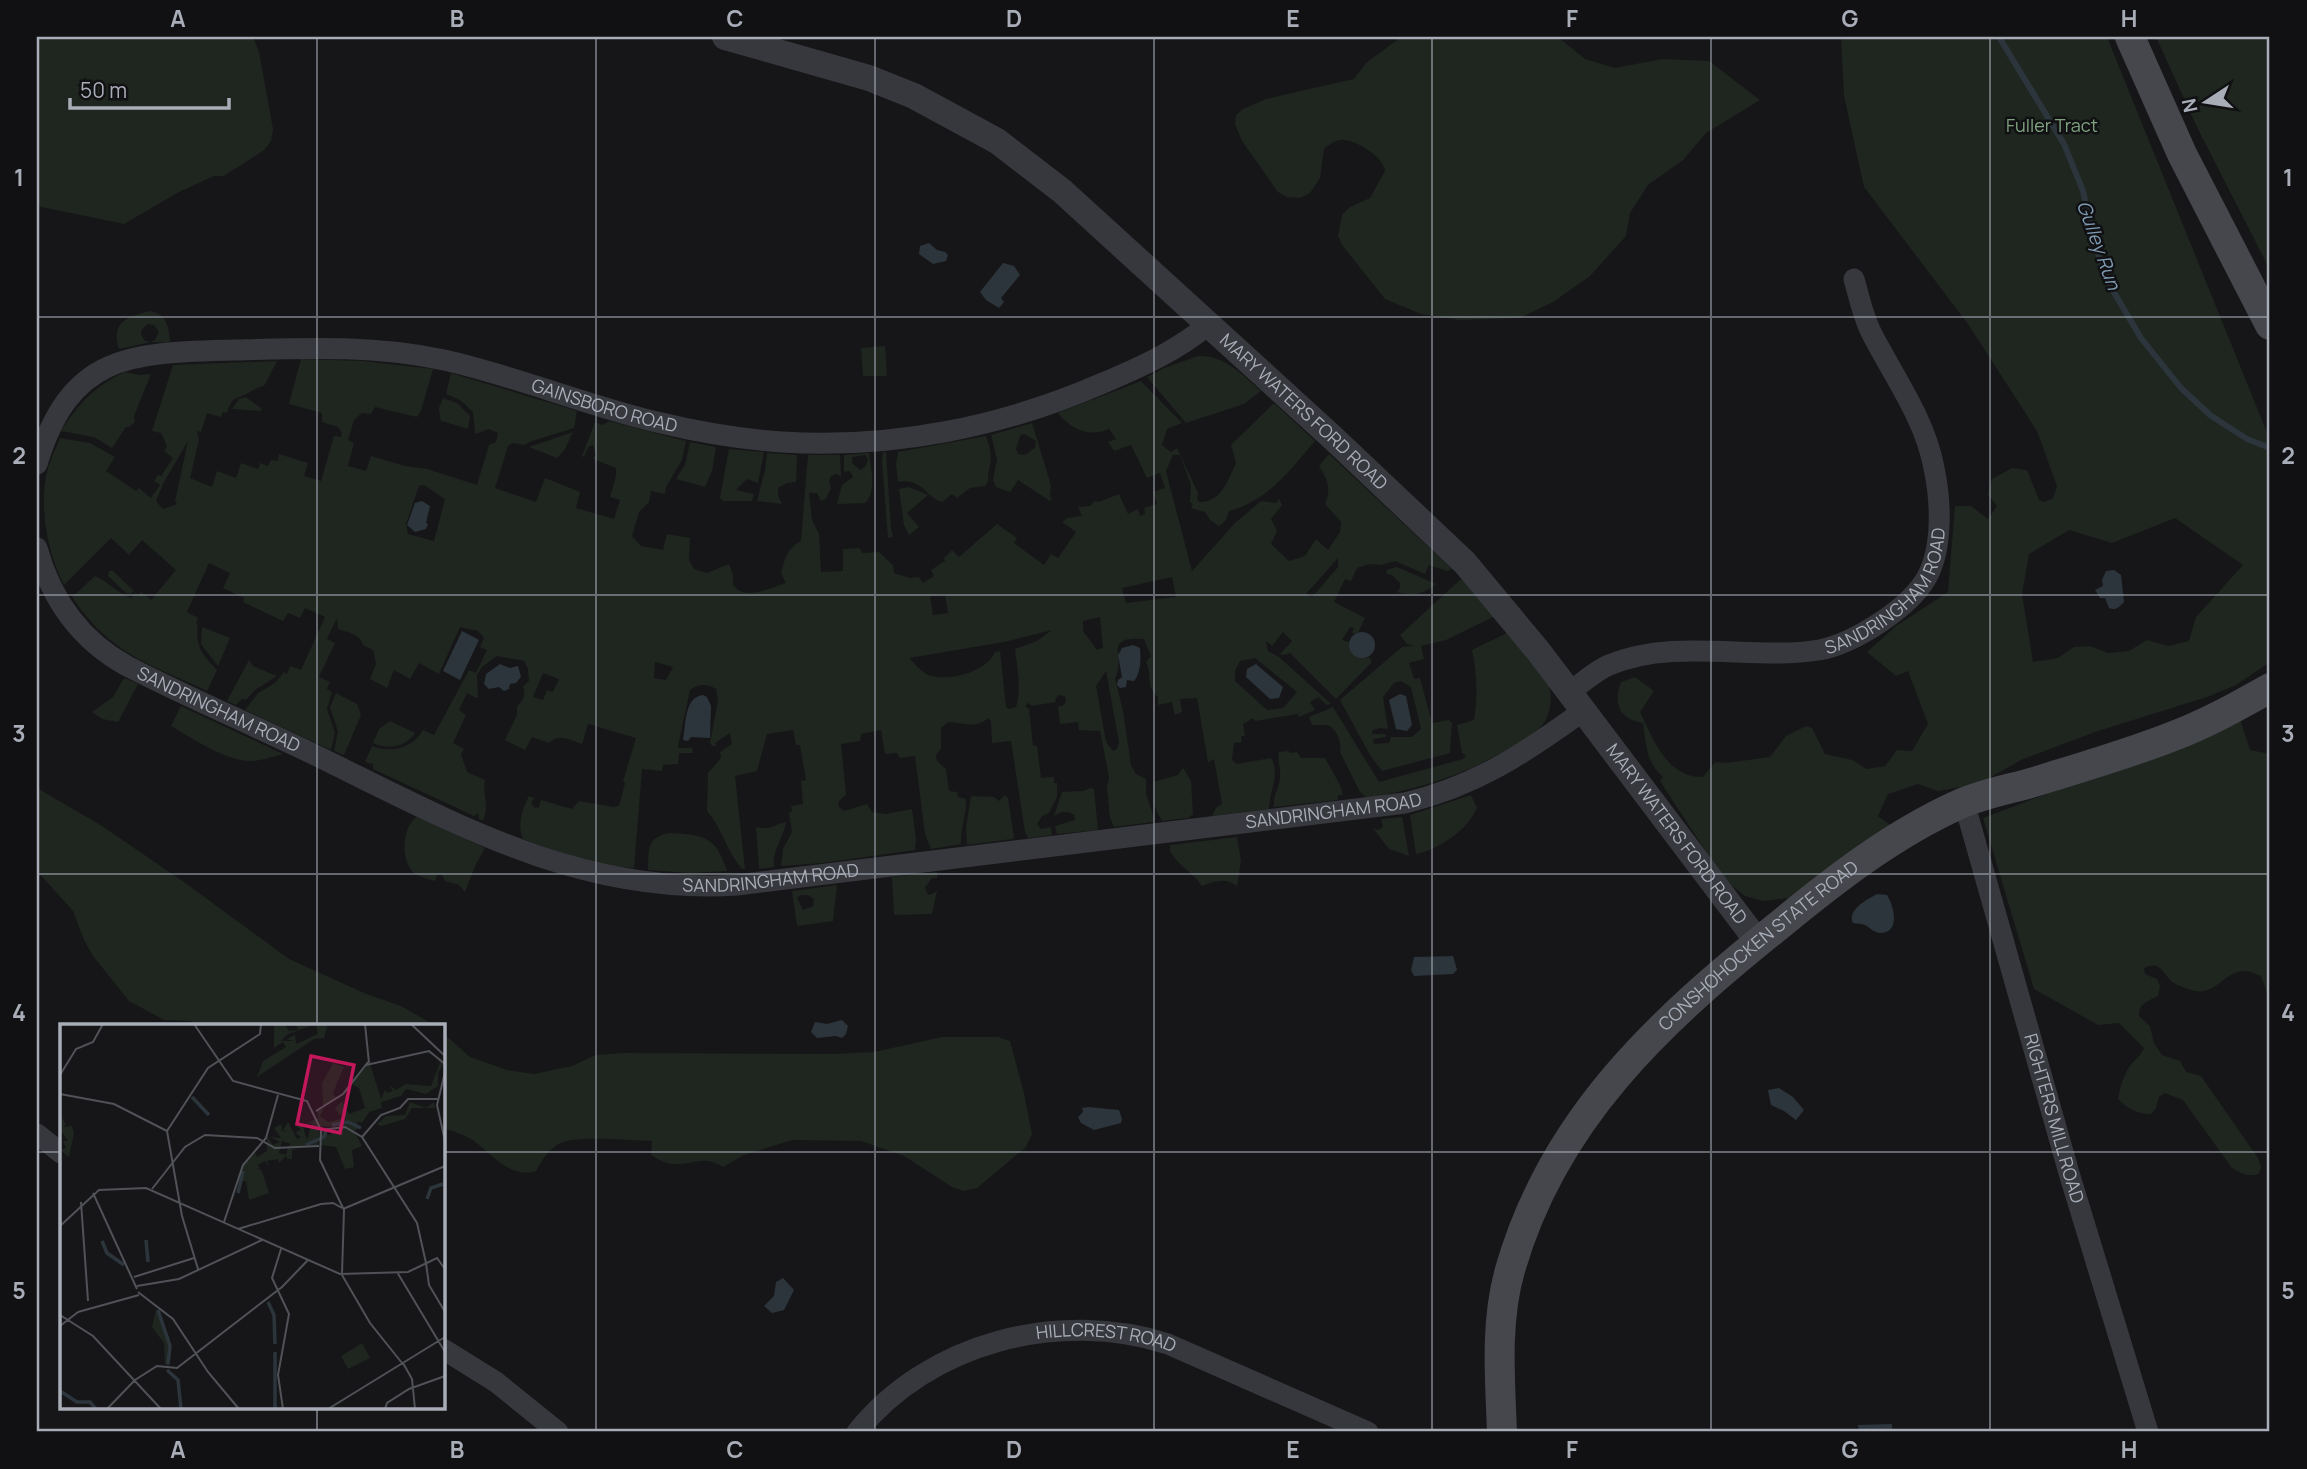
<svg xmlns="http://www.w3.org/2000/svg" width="2307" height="1469" font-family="Manrope,sans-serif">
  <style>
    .green { fill: #1e261f; fill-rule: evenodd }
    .water { fill: #2c353c }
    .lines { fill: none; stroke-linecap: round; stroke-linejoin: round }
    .stream { stroke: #2c353c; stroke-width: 6 }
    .minor { stroke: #37383d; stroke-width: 21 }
    .tertiary { stroke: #37383d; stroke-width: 26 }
    .secondary { stroke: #45474d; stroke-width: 30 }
    .grid { fill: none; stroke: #a8adb8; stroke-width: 2; stroke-opacity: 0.55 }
    .labels { text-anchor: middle; stroke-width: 5; stroke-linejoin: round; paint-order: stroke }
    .park-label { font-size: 18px; fill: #7fa381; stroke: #111113 }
    .street-label { font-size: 18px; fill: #a8adb8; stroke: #111113 }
    .water-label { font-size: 19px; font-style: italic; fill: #7f9bb3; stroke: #111113 }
    .inset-river { fill: none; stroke: #2c353c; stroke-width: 3.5 }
    .inset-road { fill: none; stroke: #505258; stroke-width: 2 }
    .view { fill: #c2185b; fill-opacity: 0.15; stroke: #c2185b; stroke-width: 3.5 }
    .inset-edge { fill: none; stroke: #a8adb8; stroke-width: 3.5 }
    .neatline { fill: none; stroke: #a8adb8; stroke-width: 2.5 }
    .grid-label { font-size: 23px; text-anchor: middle; font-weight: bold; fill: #a8adb8 }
  </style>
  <rect width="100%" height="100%" fill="#161618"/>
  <g class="green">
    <polygon points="37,37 253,37 259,52 273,129 271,141 264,150 243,164 223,176 214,176 179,192 124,224 37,206"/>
    <path d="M1401 37H1558L1585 59 1615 68 1662 59 1709 61 1760 100 1706 133 1683 160 1648 185 1630 213 1626 236 1590 276 1553 302 1520 318 1460 320 1421 314 1385 299 1342 245 1338 236 1342 215 1350 207 1370 198 1385 171C1383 157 1359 142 1345 140 1337 139 1330 144 1324 149L1320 178 1310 193 1300 198 1287 197 1278 192 1242 141 1235 124 1236 115 1243 109 1266 99 1354 79 1366 63Z"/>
    <path d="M1841 37H2107L2270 440V662L2236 685 2207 697 2095 732 2021 760 1986 780 1961 787 1938 791 1918 784 1888 794 1878 816 1893 827 1790 898 1763 901 1745 896 1731 885 1714 864 1660 781 1663 777C1646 762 1646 744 1643 723 1619 719 1613 704 1621 682L1635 677 1654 691 1640 712C1653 739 1667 778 1703 777L1715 762 1726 763 1770 757 1786 736 1806 726 1812 728 1825 754 1852 760 1867 769 1885 766 1897 750 1912 751 1928 724 1908 671 1896 676 1867 652 1896 626 1948 592 1955 506H1971L1988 519 1997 506 1988 494 1992 479 2012 468 2027 470 2039 500 2045 502 2053 498 2057 486 2037 431 1968 324 1864 187 1844 96ZM2175 518 2243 565 2196 617 2189 641 2168 646 2147 640 2129 651 2108 653 2090 646 2074 647 2058 658 2033 662 2022 594 2029 554 2069 530 2112 543Z"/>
    <polygon points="2156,37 2270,37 2270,270 2198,129"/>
    <path d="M150 311C167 314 169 327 170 342H151L119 349C111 322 126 317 150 311ZM148 324 154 325 159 332 155 340 150 342 144 340 141 334 142 329Z"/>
    <polygon points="885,346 887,376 863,376 861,348"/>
    <path d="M1198 356C1225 355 1241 374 1261 391L1244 404 1186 423 1147 377 1164 368Z"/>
    <path d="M301 359 363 361 433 369 421 411 417 417 375 407 371 414 362 413 354 420 348 440 354 443 348 466 366 471 371 456 405 466 427 469 477 485 489 445 496 442 498 433 489 429 475 434 473 412 460 400 446 394 451 373 577 411 574 428 529 442 525 445 513 443 508 446 495 488 536 502 545 478 580 492 576 508 614 519 620 500 610 497 616 476V468L593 459 596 454 593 445 588 447 584 457 582 456 595 422 603 425 609 421 686 441 682 460 666 487 665 494 651 491 649 502 639 512 632 536 641 546 663 550 667 534 690 538 689 560 694 569 707 573 729 564 733 575V585C745 601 770 588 786 583L781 573C785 559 787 548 801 541L808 455H840L841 477 837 474 831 476 829 480 831 488 826 499 821 501 817 493H809L812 520 819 534 821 572 843 571V549L859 548 863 553 879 552 893 565 894 573 910 578 919 577 923 583 934 576 931 570 945 561 944 558 952 550 959 557 997 524 1017 538 1014 543 1044 565 1051 554 1058 558 1076 532 1062 522 1067 518 1082 516 1078 507 1090 506 1094 501 1099 502 1119 494 1128 514 1138 509 1140 516 1145 514 1144 508 1157 504 1153 492 1165 488 1160 473 1147 478 1131 445 1114 451 1108 442 1116 439 1109 429C1090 438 1070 429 1058 413L1141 381 1182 423 1167 429 1162 445 1171 452 1177 448 1198 493 1197 499 1199 502C1221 503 1228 480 1236 463L1231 445 1274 403 1315 441C1290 470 1268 501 1229 511L1226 520 1219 526 1210 520 1205 512 1191 508 1193 504 1190 502 1191 485 1180 455H1173L1166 471 1192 571 1235 523 1261 501 1276 503 1279 499 1282 505 1271 519 1277 531 1271 544 1289 561 1305 556 1316 539 1328 550 1340 532 1341 522 1325 504C1332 489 1327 479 1319 466L1329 454 1452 569 1447 571 1429 565 1425 574 1395 561 1381 565 1369 564 1357 568 1351 581 1345 579 1334 602 1365 618 1358 633 1354 634 1352 632 1354 628 1350 627 1342 640 1349 642V646L1365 658 1369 657 1372 662 1336 699 1290 653 1283 655 1280 654 1292 641 1283 632 1272 646 1266 641 1268 651 1279 657 1331 704 1327 705 1318 697 1310 702 1315 710 1299 717 1298 714 1255 721 1253 718 1243 724 1245 736H1241L1242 742 1234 743 1232 760 1237 764 1271 758C1281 774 1269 792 1269 809L1212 816 1216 808 1222 804 1214 759 1208 762 1197 698 1180 699 1182 712 1175 715 1172 702 1158 705V697C1145 687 1153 674 1146 662L1151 656 1144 639C1101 636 1127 657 1115 678L1123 711 1131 765 1136 774 1146 779V794L1154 818 1153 822 1114 827 1110 818 1107 787 1109 777 1100 731 1079 730 1078 722 1060 724 1058 706H1062L1066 702 1065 696 1059 695 1055 699 1056 702 1032 706 1028 703 1025 706 1029 709 1033 746H1037L1041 778 1054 777V783H1057V797L1049 813 1042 816 1037 824 1041 829 1051 827 1052 835 1028 838 1025 832 1011 741 992 743 991 721 988 718C975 730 964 722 948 722L941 728V749L936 755 937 761 946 769 949 791 957 792 958 797 966 799C967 815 960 828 961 844L931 849 925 834 915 756 900 758 897 753 885 754 881 730 861 734 860 741 841 744 846 795 838 802 839 807 844 811 867 804 872 812 886 814 912 809 916 839 915 850 823 863 781 866 783 849 792 832 789 812H792L791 806 803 804 801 781 806 780 800 745H796L793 730 767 734 757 771 735 776 745 869H742C727 852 722 828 707 811L708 773 721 758 720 752 732 744 730 733 715 743 716 746H712L710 743 718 700 716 689C706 683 699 684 690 690L678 746 679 748H692L693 753H679L678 764 663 765 662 771 642 769 634 868C597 866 558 852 523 839 517 825 522 809 529 796L534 798 531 803 535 808 539 807 541 800 572 809 579 801 613 807 619 806 625 783 623 781 636 738 588 724 582 744C570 740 558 733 549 743L532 737 525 750 505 740 517 715V707C523 700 526 696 523 687L529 681 528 669 524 661 497 656 482 667 477 675 478 697 476 698 467 693 459 710 466 715 453 743 464 749 461 754 467 772 485 780C482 795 490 806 483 820L479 819 478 813 474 816 373 769V764L365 762 372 746C391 754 414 747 423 730L434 735 469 670 476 673 487 650 480 647 484 638 478 631 460 627 439 674 419 663 410 679 394 670 387 688 370 679 376 664 373 650 363 645C360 634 347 632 338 629L337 618 327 639 335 643 319 677 330 682 327 689 332 692 327 709 335 733 331 750 245 710 258 693 275 683 284 672 287 674 290 666 301 670 325 617 305 608 300 618 288 613 283 621 243 602 244 598 223 588 230 573 209 563 187 612 198 618 196 624 198 625C195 646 202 655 217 670L207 691C149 664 109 653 72 597L95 576C108 582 118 593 131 598L136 593 138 595 141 592 151 600 176 570 142 540 129 555 111 538 64 585C47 552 38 504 48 468 51 458 56 448 60 438L90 443 115 457 106 471 136 491 139 488 151 498 160 485 154 481 158 475 161 476 173 458 164 451 167 446 161 433 152 431 173 365 277 361 264 386C257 387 254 390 248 393 235 400 232 396 227 413L223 412 221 417 207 413 201 432 197 431 199 440 190 478 212 487 217 471 236 478 241 463 258 469 260 463 268 466 271 460 278 461 279 454 308 463 304 476 321 481 334 436 341 437 342 433 338 427 322 422V413L289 404ZM188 441 175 501 177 504 163 509 156 501 164 482ZM424 485 445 499 434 541 408 534 406 524 419 486ZM1338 558V567L1312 597 1306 594ZM1172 577 1176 597 1126 603 1122 588ZM945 594 948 613 933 615 930 596ZM1100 617 1103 648 1097 650 1083 631V621ZM1052 630 1037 641 1015 649C1017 668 1022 688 1016 707L1009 709 1006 707 1000 651 995 652C986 672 951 681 931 676 923 674 915 664 909 658L1004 642ZM1255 658 1297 692 1283 708 1267 710 1235 681V671L1240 661ZM655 662 673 667 666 680 654 678ZM1106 671 1119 742 1117 749 1113 751 1106 742 1096 686ZM543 673 559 679 553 692 547 690 543 700 533 697Z"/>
    <path d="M125 372 139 375 151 374 134 416 135 422 129 427H126L112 448 94 437 61 431C78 404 96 385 125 372Z"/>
    <polygon points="246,397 262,409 261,411 232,409 239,399"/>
    <polygon points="443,398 457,403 470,416 468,429 442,421 441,423 439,408"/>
    <path d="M1032 423 1051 485 1050 497 1052 498 1050 501 1018 480 1010 492 996 487 993 480 997 459 991 435ZM1024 434 1036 441 1035 448C1029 451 1028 457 1018 454L1016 449 1020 436Z"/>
    <polygon points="573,432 565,449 557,458 529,447"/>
    <path d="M986 436C991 450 992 456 989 470 987 477 990 480 985 486L970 488 957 498 952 494 942 502C925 496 921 477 898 482L896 464 898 452Z"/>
    <polygon points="690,442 716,447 712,471 705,487 676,479 685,465"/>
    <polygon points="729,449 764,452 758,483 747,479 736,490 754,494 752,501 724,501 720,498"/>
    <polygon points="883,452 886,452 891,529 893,537 888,538 882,461"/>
    <polygon points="767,453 797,455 796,482 787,483 778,488 778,496 782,504 757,501 765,470"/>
    <path d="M869 453C871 468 877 493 865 503L837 504 842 485 853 477 850 471 844 472V455ZM865 455 868 459 866 466 860 470 852 463V457Z"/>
    <polygon points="909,487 928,495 907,513 919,527 909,535 904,525 899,489"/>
    <path d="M1397 567 1436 584C1424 594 1412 597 1397 592L1400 588V583L1392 575 1387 574 1386 570Z"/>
    <polygon points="109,571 113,571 134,591 130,594 126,593 108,576"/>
    <path d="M1461 579 1495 616 1446 640 1421 646 1424 659 1409 663 1414 679 1420 678 1432 723 1449 720 1452 723 1450 753 1382 771 1370 755 1340 700 1402 647 1415 646 1407 644 1400 635ZM1401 681 1411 687 1421 729 1412 737H1391L1389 743 1374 744 1373 739 1386 737 1385 734H1372L1373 730 1380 728 1388 729 1383 697 1394 683Z"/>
    <polygon points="202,627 230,638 218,666 201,644"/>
    <path d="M1509 632C1518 644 1547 676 1550 689 1552 700 1550 715 1543 724 1533 736 1516 745 1503 752 1460 776 1416 790 1367 798L1360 792 1340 752C1342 742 1337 730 1328 725H1312L1309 717 1333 707 1379 782 1463 759 1466 756 1462 753 1457 725 1474 720C1478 697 1477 673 1472 650Z"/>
    <polygon points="249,660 253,666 277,676 255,690 246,700 242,699 236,705 227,701"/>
    <polygon points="124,678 138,684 118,722 102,719 92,712 113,697"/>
    <polygon points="336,693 357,704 361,715 344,755 334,751 338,731 330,707"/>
    <path d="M181 706 283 754C271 757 258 762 246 761 220 757 193 739 171 726Z"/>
    <path d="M2240 719 2250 750 2270 754V992H2267L2261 976C2256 974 2250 971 2245 971 2226 970 2216 995 2195 991 2190 990 2179 986 2174 983 2163 976 2162 959 2144 968L2145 974 2157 979 2160 986 2158 996C2148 1001 2138 1004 2139 1016L2150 1026 2154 1043 2162 1055 2180 1061 2186 1072 2201 1076 2258 1158 2261 1167 2259 1174C2248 1177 2242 1174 2232 1168L2183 1100 2165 1093 2159 1097 2156 1108 2151 1114C2140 1115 2126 1108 2118 1099 2120 1088 2123 1076 2130 1066 2135 1059 2141 1056 2144 1048L2119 1023 2098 1025 2034 989 1983 818 2172 747Z"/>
    <path d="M390 721 415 733C407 747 387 750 373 743L379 729Z"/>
    <path d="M1289 751V753L1297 752 1301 758H1325L1340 785 1343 795H1338V800L1274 807C1272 796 1280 788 1280 777 1281 768 1277 761 1279 752Z"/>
    <polygon points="1183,768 1191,781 1193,814 1188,818 1162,821 1153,804 1153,782 1178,775"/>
    <polygon points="37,788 102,826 184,882 289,959 364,993 401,1006 436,1026 201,1026 190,1021 164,1020 129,1001 93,956 84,940 73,911 37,871"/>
    <path d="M1091 788 1094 789 1098 830 1057 834 1055 826 1075 820 1074 815C1067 810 1061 812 1054 816L1062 792 1083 791Z"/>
    <polygon points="1005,795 1008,798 1014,837 1012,839 967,845 966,827 971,796 994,797 999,801"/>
    <path d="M1471 795 1477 808C1467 830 1440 849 1416 854L1410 815Z"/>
    <path d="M417 817 485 848 476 864 465 892 459 885 445 881 442 875H437L435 881C429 879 419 877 414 873 400 860 402 826 417 817Z"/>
    <polygon points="1402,817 1409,856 1389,849 1373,828 1378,830 1383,827 1381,819"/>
    <path d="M786 822C784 838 772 849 774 867L759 869 756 827C774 830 769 826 786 822Z"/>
    <path d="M670 833C704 835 716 836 727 871L689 873 648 870C649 848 646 838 670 833Z"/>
    <path d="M1237 837 1241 861 1237 886C1226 877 1215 881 1202 886 1193 872 1178 866 1170 851V845Z"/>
    <polygon points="937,872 937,878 932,878 925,887 927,893 930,895 937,891 932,914 894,915 892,877"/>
    <path d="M837 885 833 921 797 926 792 891ZM801 895H808L814 899 813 906 803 910 797 898Z"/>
    <path d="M443 1033 470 1057 507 1070 534 1074 572 1066 596 1055 623 1053 833 1054 874 1052 942 1037H998L1010 1041 1024 1093 1032 1134 1026 1147 977 1188 964 1191 952 1187 904 1156 861 1141 792 1140 744 1155 723 1167C702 1154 694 1166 672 1164 665 1163 657 1159 651 1155L652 1141C631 1141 572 1134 557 1145 547 1151 542 1161 536 1171 510 1179 493 1155 474 1141 465 1135 453 1131 443 1128Z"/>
  </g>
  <g class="water">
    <polygon points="929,243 937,250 945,252 948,255 946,261 933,264 919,254 920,246"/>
    <polygon points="1003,263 1014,266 1020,275 1001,298 1004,302 999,308 986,300 980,292"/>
    <polygon points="422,501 430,506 426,523 428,524 426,529 415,532 407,525 415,503"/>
    <path d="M2114 570 2121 575 2124 602C2119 607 2116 611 2109 608L2105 598H2100L2095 590 2103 586 2102 580 2106 571Z"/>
    <polygon points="462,631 479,640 460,680 443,671"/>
    <circle cx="1362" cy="645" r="13"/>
    <path d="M1133 645 1140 648C1141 659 1141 673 1134 681L1127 680 1126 687 1120 688 1117 685 1118 680 1122 677 1118 655 1122 648Z"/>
    <polygon points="500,664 510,668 518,666 521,677 516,683 510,684 509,689 504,691 499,687 489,689 484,684 486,674"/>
    <polygon points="1256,664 1283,687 1279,698 1270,699 1246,677 1247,669"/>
    <polygon points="1400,694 1406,696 1412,725 1407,731 1396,729 1389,700"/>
    <path d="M703 695 707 697 711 706 710 738 691 737 688 741 683 740C686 725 684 697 703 695Z"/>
    <path d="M1877 894 1887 895C1894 906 1901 933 1880 933 1872 932 1870 927 1865 925 1861 923 1857 924 1853 923 1847 910 1866 900 1877 894Z"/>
    <polygon points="1453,956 1457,970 1453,974 1414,976 1411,970 1414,957"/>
    <polygon points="842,1020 848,1026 846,1034 842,1038 836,1036 817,1038 811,1032 815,1022 827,1024"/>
    <polygon points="1779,1088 1793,1097 1804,1110 1796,1120 1784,1111 1771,1105 1768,1090"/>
    <polygon points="1088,1107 1119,1110 1122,1119 1121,1123 1094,1130 1081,1123 1078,1117 1083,1112 1082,1108"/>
    <polygon points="783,1278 794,1290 784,1310 772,1313 764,1306 774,1296 776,1282"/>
    <polygon points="1892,1424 1892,1432 1859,1432 1858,1425"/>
  </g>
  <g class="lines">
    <polyline class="stream" points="1999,37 2064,144 2083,191 2094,242 2109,284 2141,338 2181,388 2210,415 2247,439 2270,448"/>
    <g class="minor">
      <path id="s1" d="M37 464C71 351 133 353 235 350 306 348 374 345 444 360 516 376 585 405 657 422 698 432 740 439 782 442 892 449 1002 427 1103 383 1141 367 1176 351 1208 325"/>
      <path id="s2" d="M37 548C51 599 80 640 127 666 189 698 253 725 315 755 452 822 579 895 737 885L1405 803C1476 786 1525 753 1583 711"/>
      <path id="s3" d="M1570 692C1582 683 1595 671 1609 665 1677 637 1752 661 1819 650 1853 644 1910 608 1927 577 1943 547 1941 501 1934 468 1925 419 1894 377 1872 334 1863 317 1859 296 1854 279"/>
      <path id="s4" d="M1964 802 2069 1173 2148 1432"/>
      <polyline points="37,1134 61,1153"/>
      <polyline points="443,1349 496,1382 558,1432"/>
      <path id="s5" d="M857 1432C929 1342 1060 1309 1168 1344L1368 1432"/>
    </g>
    <path class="tertiary" id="s6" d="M725 37 869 78 914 96 997 141 1062 191 1333 438 1465 563 1539 652 1758 942"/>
    <g class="secondary">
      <polyline points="2130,37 2182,154 2270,325"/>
      <path id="s7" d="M1502 1432C1500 1379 1495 1322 1510 1270 1553 1119 1659 1022 1777 927 1834 880 1893 834 1960 804 1987 792 2017 788 2044 779 2086 766 2130 753 2171 737 2206 724 2238 706 2270 688"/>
    </g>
  </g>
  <path class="grid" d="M317 37V1026M596 37V1432M875 37V1432M1154 37V1432M1432 37V1432M1711 37V1432M1990 37V1432M37 317H2270M37 595H2270M37 874H2270M37 1152H61M443 1152H2270M317 1408V1432"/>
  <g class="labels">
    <g class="park-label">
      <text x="2052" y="132">Fuller Tract</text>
    </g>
    <g class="street-label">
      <text dy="6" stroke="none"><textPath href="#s1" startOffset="630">GAINSBORO ROAD</textPath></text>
      <text dy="6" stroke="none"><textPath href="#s6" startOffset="702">MARY WATERS FORD ROAD</textPath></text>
      <text dy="6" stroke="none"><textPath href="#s3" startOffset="355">SANDRINGHAM ROAD</textPath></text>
      <text dy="6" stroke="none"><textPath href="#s2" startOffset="254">SANDRINGHAM ROAD</textPath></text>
      <text dy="6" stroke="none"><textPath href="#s2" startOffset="1409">SANDRINGHAM ROAD</textPath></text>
      <text dy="6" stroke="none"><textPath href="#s6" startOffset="1267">MARY WATERS FORD ROAD</textPath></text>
      <text dy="6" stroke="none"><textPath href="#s2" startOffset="842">SANDRINGHAM ROAD</textPath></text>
      <text dy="6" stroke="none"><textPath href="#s7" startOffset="579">CONSHOHOCKEN STATE ROAD</textPath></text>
      <text dy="6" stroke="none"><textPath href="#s4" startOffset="329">RIGHTERS MILL ROAD</textPath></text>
      <text dy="6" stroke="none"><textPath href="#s5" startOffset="280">HILLCREST ROAD</textPath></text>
    </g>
    <g class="water-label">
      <text transform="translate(2099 245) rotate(70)" y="7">Gulley Run</text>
    </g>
  </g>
  <g transform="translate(60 1024)">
    <rect width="385" height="385" fill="#161618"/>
    <path d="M214 0H225L229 7 238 6 236 1H253L228 10 221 17H234L226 15 235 11 236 20 258 10 256 1 268 0 264 14 254 15 197 53 203 37 226 23 223 18 214 24ZM366 29H373L384 39 378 49V62L366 70 346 65 341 72 321 78 322 84 309 88 302 99 297 97 299 104 294 107 302 122 292 126 294 143 285 145 276 123 260 121 262 107 269 111 283 103 260 102 258 121 227 123 231 120 222 117 219 129 226 131 228 124 238 125 232 126V135H228L231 141 226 132 219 139 218 135 207 137 209 143 205 137 198 141 200 145 194 143 202 147 209 169 189 176 186 157 181 158 183 142 195 129 197 133 207 127V112L213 121 220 118 210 113 221 114 214 104 221 100 222 107 229 108 223 106 228 98 237 115 241 113 235 109 241 105 235 102H243L247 116 252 99 246 100 258 94 260 101 257 86 264 85 260 92 268 98 284 94V87L280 92 275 84 282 77 289 90 305 84 299 64 291 60 306 41 310 40 321 75 325 66 327 69 333 67 329 61 336 66 346 60 371 62 380 39 375 31ZM273 39 284 43 273 69 276 74 263 82 262 59ZM350 78 366 84 374 78 375 84H352L345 95 321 102 317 100 326 92 345 91ZM0 91 6 100 3 103 12 102 14 109 9 133 0 126 6 124 3 117H8L0 105ZM96 285 110 315 109 342 105 341 104 319 92 303ZM302 319 310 334 288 345 281 332Z" fill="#1e261f"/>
    <path class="inset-river" d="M132 73 149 91M272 101 288 98 301 104M246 121 264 113 266 107M178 169 183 147M367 175 371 164 383 160M86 216 88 238M42 217 47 229 64 241M208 278 214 291 215 320M98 286 110 322 108 340M215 328V385M107 346 118 356 121 385M0 367 17 378H30L36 385"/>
    <path class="inset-road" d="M134 0 173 57 247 77 261 106 285 103 302 113 357 199 366 239M305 0 309 39M351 0 385 32M306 41 369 27 385 40M385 48 377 81 385 117M0 51 16 25 33 18 43 0M0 70 54 80 107 107 122 192 138 245M256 87 283 70 308 38M261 106 260 136 284 186 282 250M107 107 148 44 200 10 201 0M302 113 321 91 340 84 348 75H378M92 165 125 123 145 111 197 114 215 124 259 122M33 169 77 265M21 178 28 277M283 185 385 142M164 198 183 141 206 114 218 71M0 202 39 166 86 164 280 250 348 248 377 234 385 245M178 205 261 180 273 179 282 184M221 225 212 254 229 290 218 351 223 385M366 239 369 261 385 288M337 248 385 328M282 251 310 299 342 339M74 253 134 234M77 262 119 255 202 216M78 268 113 295 148 348 179 385M18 288 79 271M0 291 33 312 101 385M0 302 18 288M343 339 352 355 355 385M75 356 97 342 117 344 222 263 248 236M47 385 75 356M268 385 385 313M325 385 327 379 349 365 385 352"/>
    <path class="view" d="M251 32 294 41 280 109 237 100Z"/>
    <rect width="385" height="385" class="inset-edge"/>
  </g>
  <rect width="2307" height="1469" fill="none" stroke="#111113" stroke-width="77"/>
  <g transform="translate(2206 102) rotate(258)" stroke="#111113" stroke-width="5" paint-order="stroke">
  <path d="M0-5L12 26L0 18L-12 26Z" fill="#a8adb8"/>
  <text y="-10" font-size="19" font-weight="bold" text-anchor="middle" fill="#a8adb8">N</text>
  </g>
  <path d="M70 98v10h159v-10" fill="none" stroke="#a8adb8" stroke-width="3.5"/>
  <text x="80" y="98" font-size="21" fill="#a8adb8" stroke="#111113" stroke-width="5" paint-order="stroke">50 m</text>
  <rect x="38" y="38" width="2230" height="1392" class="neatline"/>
  <g class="grid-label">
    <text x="178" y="27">A</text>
    <text x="457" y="27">B</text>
    <text x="735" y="27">C</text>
    <text x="1014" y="27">D</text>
    <text x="1293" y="27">E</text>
    <text x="1572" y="27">F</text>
    <text x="1850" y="27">G</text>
    <text x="2129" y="27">H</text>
    <text x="19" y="186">1</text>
    <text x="2288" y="186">1</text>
    <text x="19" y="464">2</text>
    <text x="2288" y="464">2</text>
    <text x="19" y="742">3</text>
    <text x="2288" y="742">3</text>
    <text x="19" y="1021">4</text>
    <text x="2288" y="1021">4</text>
    <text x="19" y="1299">5</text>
    <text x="2288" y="1299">5</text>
    <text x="178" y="1458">A</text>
    <text x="457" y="1458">B</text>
    <text x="735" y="1458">C</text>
    <text x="1014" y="1458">D</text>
    <text x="1293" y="1458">E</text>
    <text x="1572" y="1458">F</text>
    <text x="1850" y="1458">G</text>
    <text x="2129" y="1458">H</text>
  </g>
</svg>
